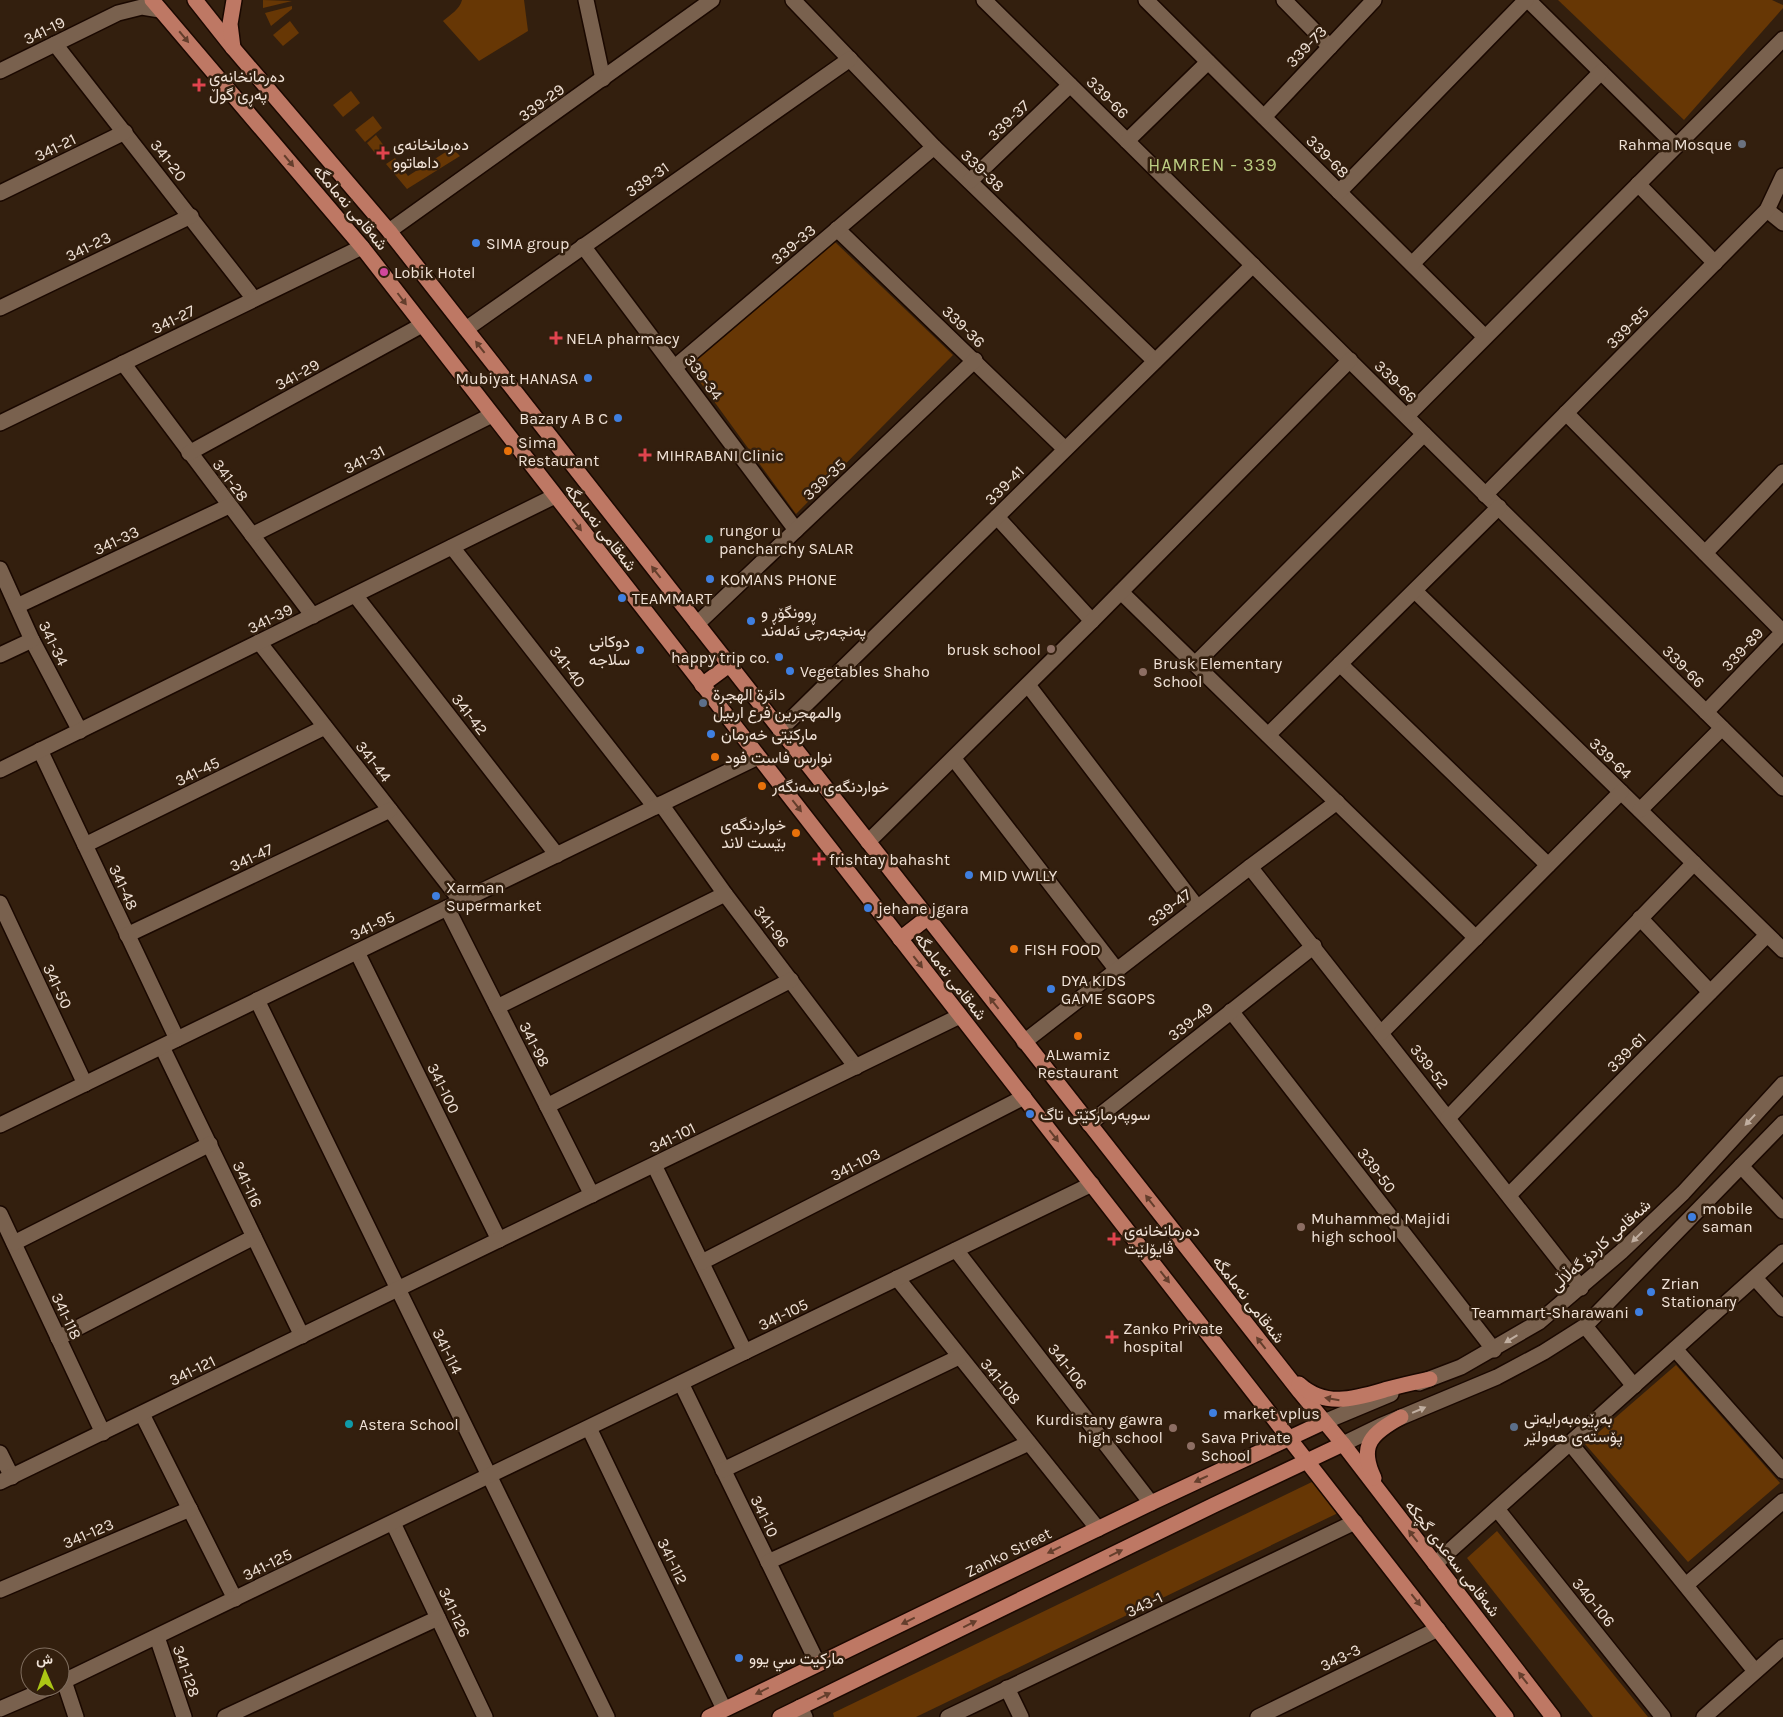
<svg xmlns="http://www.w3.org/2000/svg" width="1783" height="1717" font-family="Karla,Vazirmatn,sans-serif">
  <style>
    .green { fill: #673705 }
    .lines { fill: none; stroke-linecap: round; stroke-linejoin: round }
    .minor-casing { stroke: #1a0800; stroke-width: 18 }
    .major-casing { stroke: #1a0800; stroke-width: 18 }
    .minor { stroke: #79614e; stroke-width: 15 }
    .major { stroke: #be7864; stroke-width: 15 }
    .oneway { fill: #643e2c }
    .oneway2 { fill: #c0aea0 }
    .health-dot { fill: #e0444e; stroke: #331f0e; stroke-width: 2 }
    .worship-dot { fill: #6b7280; stroke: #331f0e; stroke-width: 2 }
    .shop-dot { fill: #3f7fe0; stroke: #331f0e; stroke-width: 2 }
    .hotel-dot { fill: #d1479c; stroke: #331f0e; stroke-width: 2 }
    .food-dot { fill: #e8710a; stroke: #331f0e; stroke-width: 2 }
    .culture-dot { fill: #0f9aa8; stroke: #331f0e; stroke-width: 2 }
    .education-dot { fill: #8d6e63; stroke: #331f0e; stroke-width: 2 }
    .service-dot { fill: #5c6f8a; stroke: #331f0e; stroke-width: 2 }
    .labels { text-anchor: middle; stroke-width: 5; stroke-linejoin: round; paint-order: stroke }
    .street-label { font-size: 16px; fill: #f0e2d7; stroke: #331f0e }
    .poi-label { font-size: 16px; fill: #f0e2d7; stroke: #331f0e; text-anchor: start }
    .neighbourhood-label { font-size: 18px; letter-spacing: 1px; fill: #bbcd82; stroke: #331f0e }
  </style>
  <rect width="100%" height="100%" fill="#331f0e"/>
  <g class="green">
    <polygon points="263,0 292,1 263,8"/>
    <path d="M462 0H524L528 31 479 61 443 21C450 15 460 9 462 0Z"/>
    <polygon points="1558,0 1772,0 1783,5 1783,8 1684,120"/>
    <polygon points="292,6 292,9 271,26 265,13"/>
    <polygon points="290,21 299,33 283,46 273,35"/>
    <polygon points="351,91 360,103 343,117 333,105"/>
    <polygon points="373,116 382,128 365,142 355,130"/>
    <polygon points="376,135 384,146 375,153 367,143"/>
    <polygon points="452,148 460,156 407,189 386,164 395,158 408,176"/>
    <polygon points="835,242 953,355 796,514 689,367"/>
    <polygon points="1676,1365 1780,1483 1688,1562 1585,1444"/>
    <polygon points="1316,1480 1338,1512 1338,1513 916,1717 834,1717 833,1713"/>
    <polygon points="1497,1531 1648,1717 1593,1717 1467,1558"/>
  </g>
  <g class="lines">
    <defs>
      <g id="minor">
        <polyline points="586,0 603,79"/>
        <polyline points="793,0 934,147 1155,361"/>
        <polyline points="984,0 1783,788"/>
        <polyline points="1146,0 1485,337"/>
        <polyline points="1284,0 1330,47"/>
        <polyline points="1528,0 1676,146"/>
        <polyline points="55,44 254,299"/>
        <polyline points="0,71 118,13 142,7 160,10"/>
        <polyline points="1264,117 1374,0"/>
        <polyline points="1127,141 1208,62"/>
        <polyline points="970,181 1070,85"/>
        <polyline points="1638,184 1715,263"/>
        <polyline points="1339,192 1526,0"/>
        <polyline points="0,193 125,132"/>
        <polyline points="1767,210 1783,223"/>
        <polyline points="837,229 1065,449"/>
        <polyline points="389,231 712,0"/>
        <polyline points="583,246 796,530"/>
        <polyline points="1412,264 1601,72"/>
        <polyline points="0,308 191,216"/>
        <polyline points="466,329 850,59"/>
        <polyline points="123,363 313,616"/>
        <polyline points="675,367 934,147"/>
        <polyline points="1566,413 1783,632 1706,712"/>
        <polyline points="1407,416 1783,39"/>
        <polyline points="0,423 362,247"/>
        <polyline points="189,453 422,325"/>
        <polyline points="1485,495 1767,210 1783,176"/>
        <polyline points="997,517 1092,621"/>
        <polyline points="252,535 492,415"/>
        <polyline points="452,547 655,807"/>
        <polyline points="1705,553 1783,472"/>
        <polyline points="0,569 32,640 80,731"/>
        <polyline points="1415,591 1783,950"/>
        <polyline points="1121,592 1476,938"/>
        <polyline points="355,595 557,855"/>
        <polyline points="17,606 229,506"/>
        <polyline points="697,624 975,360"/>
        <polyline points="259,642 461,901"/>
        <polyline points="0,655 32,640"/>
        <polyline points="1195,664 1424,434"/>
        <polyline points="1340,664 1548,865"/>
        <polyline points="1028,685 1197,907"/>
        <polyline points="780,730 1253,265"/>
        <polyline points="1268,735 1499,507"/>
        <polyline points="40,750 177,1039"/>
        <polyline points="954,759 1116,969"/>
        <polyline points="0,770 555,496"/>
        <polyline points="661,804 725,894 856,1067"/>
        <polyline points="1640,810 1722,728"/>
        <polyline points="868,842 1092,621 1350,360"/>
        <polyline points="85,845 325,727"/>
        <polyline points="1250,867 1581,1288"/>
        <polyline points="0,903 85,1084"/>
        <polyline points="447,908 592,1195"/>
        <polyline points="1640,918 1710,992"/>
        <polyline points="127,935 390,810"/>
        <polyline points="357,952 499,1240"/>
        <polyline points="257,1000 607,1717"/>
        <polyline points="497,1007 725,894"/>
        <polyline points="1231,1011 1494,1350"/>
        <polyline points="1381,1033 1621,792"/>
        <polyline points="1024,1042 1250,867 1337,802"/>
        <polyline points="162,1047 302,1336"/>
        <polyline points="547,1106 791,980"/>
        <polyline points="1448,1118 1694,863"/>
        <polyline points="1089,1124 1314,946"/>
        <polyline points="0,1125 758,757"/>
        <polyline points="654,1165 745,1352"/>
        <polyline points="1741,1166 1783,1211"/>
        <polyline points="1509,1195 1767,935"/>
        <polyline points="0,1214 103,1433"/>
        <polyline points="14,1243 210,1144"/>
        <polyline points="956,1250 1151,1503"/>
        <polyline points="702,1262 1024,1097"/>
        <polyline points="897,1278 1098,1529"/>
        <polyline points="1755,1278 1783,1309"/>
        <polyline points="1585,1326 1634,1386"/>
        <polyline points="58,1338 254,1237"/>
        <polyline points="1675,1349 1783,1471"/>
        <polyline points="681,1383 818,1664"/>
        <polyline points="1419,1383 1461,1367 1539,1322 1621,1252 1683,1193 1783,1084"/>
        <polyline points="142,1414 235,1599"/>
        <polyline points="1324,1422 1391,1394"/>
        <polyline points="589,1428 724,1709"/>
        <polyline points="1570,1443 1755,1671"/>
        <polyline points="1343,1444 1380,1426 1497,1377 1544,1352 1585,1326 1783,1123"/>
        <polyline points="0,1453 12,1477"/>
        <polyline points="723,1470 959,1357"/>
        <polyline points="0,1482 960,1016"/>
        <polyline points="1497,1509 1663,1717"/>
        <polyline points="393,1523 485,1717"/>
        <polyline points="768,1562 1029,1443"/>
        <polyline points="1435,1564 1783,1252"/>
        <polyline points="1686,1585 1783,1501"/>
        <polyline points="0,1590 190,1509"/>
        <polyline points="157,1637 184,1717"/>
        <polyline points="64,1681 76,1717"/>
        <polyline points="60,1683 1092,1184"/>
        <polyline points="1007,1688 1021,1717"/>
        <polyline points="800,1707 805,1717"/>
        <polyline points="0,1709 51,1687"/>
        <polyline points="225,1717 438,1618"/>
        <polyline points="948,1717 1355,1522"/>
        <polyline points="1258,1717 1438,1629"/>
        <polyline points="1704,1717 1783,1647"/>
      </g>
      <g id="major">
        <polyline points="152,0 362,247 1506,1717"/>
        <polyline points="195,0 233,48 389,231 1300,1392 1343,1444 1553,1717"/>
        <polyline points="233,48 230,24 234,0"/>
        <polyline points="702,685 729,665"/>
        <polyline points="900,939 927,918"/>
        <path d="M1299 1384C1326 1409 1357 1398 1388 1389 1402 1385 1416 1382 1430 1379"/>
        <path d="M1374 1478C1358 1445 1372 1433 1401 1417"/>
        <polyline points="709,1717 1151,1503 1324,1422"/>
        <polyline points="780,1717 1214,1505 1343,1444"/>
      </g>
    </defs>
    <use href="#minor" class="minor-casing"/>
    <use href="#major" class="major-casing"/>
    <use href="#minor" class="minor"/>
    <use href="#major" class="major"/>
  </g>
  <defs><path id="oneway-solid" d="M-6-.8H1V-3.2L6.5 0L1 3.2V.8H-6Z" transform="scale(1.25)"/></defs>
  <g class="oneway">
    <use href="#oneway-solid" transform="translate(184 37) rotate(50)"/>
    <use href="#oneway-solid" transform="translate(289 161) rotate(50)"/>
    <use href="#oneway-solid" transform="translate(402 299) rotate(53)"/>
    <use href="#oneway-solid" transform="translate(480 347) rotate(-128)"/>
    <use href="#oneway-solid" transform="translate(577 525) rotate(52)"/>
    <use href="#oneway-solid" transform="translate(656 572) rotate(-128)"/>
    <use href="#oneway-solid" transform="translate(797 806) rotate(52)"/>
    <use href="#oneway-solid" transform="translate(918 962) rotate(52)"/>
    <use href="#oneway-solid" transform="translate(994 1003) rotate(-128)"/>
    <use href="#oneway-solid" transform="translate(1054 1136) rotate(52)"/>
    <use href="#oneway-solid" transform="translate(1150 1201) rotate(-128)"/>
    <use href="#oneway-solid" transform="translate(1165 1277) rotate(52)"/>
    <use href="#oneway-solid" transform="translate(1261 1343) rotate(-128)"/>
    <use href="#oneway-solid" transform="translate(1332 1399) rotate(-170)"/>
    <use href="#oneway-solid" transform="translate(1201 1479) rotate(155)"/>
    <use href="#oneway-solid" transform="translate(1413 1536) rotate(-128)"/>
    <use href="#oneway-solid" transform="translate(1054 1550) rotate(154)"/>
    <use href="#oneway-solid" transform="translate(1116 1553) rotate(-26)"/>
    <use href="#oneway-solid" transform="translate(1416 1600) rotate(52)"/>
    <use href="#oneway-solid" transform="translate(908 1621) rotate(154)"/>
    <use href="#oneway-solid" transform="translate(970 1624) rotate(-26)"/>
    <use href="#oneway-solid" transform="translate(1523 1678) rotate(-128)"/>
    <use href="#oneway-solid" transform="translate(762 1691) rotate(154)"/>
    <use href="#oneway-solid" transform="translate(824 1696) rotate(-26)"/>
  </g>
  <g class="oneway2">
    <use href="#oneway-solid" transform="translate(1750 1120) rotate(133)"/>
    <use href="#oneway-solid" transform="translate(1637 1237) rotate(136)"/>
    <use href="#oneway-solid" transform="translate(1511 1339) rotate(149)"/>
    <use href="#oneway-solid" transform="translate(1419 1410) rotate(-23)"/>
  </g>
  <g class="health-dot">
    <path d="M196.5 77.5h5v5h5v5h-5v5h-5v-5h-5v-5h5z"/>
    <path d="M380.5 145.5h5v5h5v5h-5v5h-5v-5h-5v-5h5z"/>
    <path d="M553.5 330.5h5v5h5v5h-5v5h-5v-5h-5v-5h5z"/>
    <path d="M642.5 447.5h5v5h5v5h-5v5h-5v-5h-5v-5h5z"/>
    <path d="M816.5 851.5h5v5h5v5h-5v5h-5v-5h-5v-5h5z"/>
    <path d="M1111.5 1231.5h5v5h5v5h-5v5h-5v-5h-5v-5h5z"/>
    <path d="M1109.5 1329.5h5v5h5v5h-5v5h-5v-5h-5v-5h5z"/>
  </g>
  <circle class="worship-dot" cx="1742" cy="144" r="5"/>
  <g class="shop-dot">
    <circle cx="476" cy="243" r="5"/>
    <circle cx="588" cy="378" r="5"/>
    <circle cx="618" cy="418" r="5"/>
    <circle cx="710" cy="579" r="5"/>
    <circle cx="622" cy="598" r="5"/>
    <circle cx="751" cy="621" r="5"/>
    <circle cx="640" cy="650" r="5"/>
    <circle cx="779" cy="657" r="5"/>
    <circle cx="790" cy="671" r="5"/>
    <circle cx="711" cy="734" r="5"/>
    <circle cx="969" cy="875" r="5"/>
    <circle cx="436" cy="896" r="5"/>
    <circle cx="868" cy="908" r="5"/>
    <circle cx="1051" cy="989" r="5"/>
    <circle cx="1030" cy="1114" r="5"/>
    <circle cx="1692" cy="1217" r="5"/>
    <circle cx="1651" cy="1292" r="5"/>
    <circle cx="1639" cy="1312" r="5"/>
    <circle cx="1213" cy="1413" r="5"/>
    <circle cx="739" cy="1658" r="5"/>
  </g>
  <circle class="hotel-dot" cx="384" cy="272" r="5"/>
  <g class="food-dot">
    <circle cx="508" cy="451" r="5"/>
    <circle cx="715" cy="757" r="5"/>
    <circle cx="762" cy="786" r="5"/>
    <circle cx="796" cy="833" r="5"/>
    <circle cx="1014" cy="949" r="5"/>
    <circle cx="1078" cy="1036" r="5"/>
  </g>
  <g class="culture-dot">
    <circle cx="709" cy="539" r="5"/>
    <circle cx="349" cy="1424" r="5"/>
  </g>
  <g class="education-dot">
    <circle cx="1051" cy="649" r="5"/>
    <circle cx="1143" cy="672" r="5"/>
    <circle cx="1301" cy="1227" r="5"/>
    <circle cx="1173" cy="1428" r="5"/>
    <circle cx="1191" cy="1446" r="5"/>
  </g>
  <g class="service-dot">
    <circle cx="703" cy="703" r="5"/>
    <circle cx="1514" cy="1427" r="5"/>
  </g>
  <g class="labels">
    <g class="street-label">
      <text transform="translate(44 30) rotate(-26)" y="6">341-19</text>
      <text transform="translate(1306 46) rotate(-46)" y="6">339-73</text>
      <text transform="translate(1108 97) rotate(45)" y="6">339-66</text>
      <text transform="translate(541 102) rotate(-36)" y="6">339-29</text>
      <text transform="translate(1008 120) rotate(-44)" y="6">339-37</text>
      <text transform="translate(55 147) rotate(-26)" y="6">341-21</text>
      <text transform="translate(1328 156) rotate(45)" y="6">339-68</text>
      <text transform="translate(169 160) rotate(52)" y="6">341-20</text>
      <text transform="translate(983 170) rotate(44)" y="6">339-38</text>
      <text transform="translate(647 179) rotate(-35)" y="6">339-31</text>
      <text transform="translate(351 207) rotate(50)" y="6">شەقامی نەمامگە</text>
      <text transform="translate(793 244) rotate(-40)" y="6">339-33</text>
      <text transform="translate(88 246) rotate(-26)" y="6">341-23</text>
      <text transform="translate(173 319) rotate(-26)" y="6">341-27</text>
      <text transform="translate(964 326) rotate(44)" y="6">339-36</text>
      <text transform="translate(1627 327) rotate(-45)" y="6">339-85</text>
      <text transform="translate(297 374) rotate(-29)" y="6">341-29</text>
      <text transform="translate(704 377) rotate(53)" y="6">339-34</text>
      <text transform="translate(1396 381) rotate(45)" y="6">339-66</text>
      <text transform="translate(364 459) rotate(-27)" y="6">341-31</text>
      <text transform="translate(824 479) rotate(-43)" y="6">339-35</text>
      <text transform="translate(231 480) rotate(53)" y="6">341-28</text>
      <text transform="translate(1004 485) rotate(-45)" y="6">339-41</text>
      <text transform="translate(601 527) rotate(52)" y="6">شەقامی نەمامگە</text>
      <text transform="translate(116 540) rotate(-25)" y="6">341-33</text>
      <text transform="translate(270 618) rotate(-26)" y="6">341-39</text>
      <text transform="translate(54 643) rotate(64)" y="6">341-34</text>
      <text transform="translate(1742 649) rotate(-47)" y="6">339-89</text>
      <text transform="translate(568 666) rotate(52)" y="6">341-40</text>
      <text transform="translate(1684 666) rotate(45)" y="6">339-66</text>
      <text transform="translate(470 714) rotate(52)" y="6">341-42</text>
      <text transform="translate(1611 758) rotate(44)" y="6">339-64</text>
      <text transform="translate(374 761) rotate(52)" y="6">341-44</text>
      <text transform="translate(197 771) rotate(-26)" y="6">341-45</text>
      <text transform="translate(251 857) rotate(-25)" y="6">341-47</text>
      <text transform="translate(124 887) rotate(65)" y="6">341-48</text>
      <text transform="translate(1169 907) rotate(-38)" y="6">339-47</text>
      <text transform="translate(372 925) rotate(-26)" y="6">341-95</text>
      <text transform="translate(772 926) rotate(53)" y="6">341-96</text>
      <text transform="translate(951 976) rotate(52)" y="6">شەقامی نەمامگە</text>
      <text transform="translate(58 986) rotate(65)" y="6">341-50</text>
      <text transform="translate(1190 1021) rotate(-38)" y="6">339-49</text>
      <text transform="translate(535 1044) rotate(63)" y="6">341-98</text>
      <text transform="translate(1626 1052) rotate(-45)" y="6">339-61</text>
      <text transform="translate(1430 1066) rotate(52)" y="6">339-52</text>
      <text transform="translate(444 1088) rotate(64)" y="6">341-100</text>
      <text transform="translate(672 1137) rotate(-26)" y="6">341-101</text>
      <text transform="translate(855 1164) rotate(-27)" y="6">341-103</text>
      <text transform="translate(1377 1170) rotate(52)" y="6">339-50</text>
      <text transform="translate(248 1184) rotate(65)" y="6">341-116</text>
      <text transform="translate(1600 1245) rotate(-42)" y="6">شەقامی کاردۆ گەڵاڵی</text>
      <text transform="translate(1249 1299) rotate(52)" y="6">شەقامی نەمامگە</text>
      <text transform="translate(783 1314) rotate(-26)" y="6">341-105</text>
      <text transform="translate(67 1316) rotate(65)" y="6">341-118</text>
      <text transform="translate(448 1351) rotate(64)" y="6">341-114</text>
      <text transform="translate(1068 1366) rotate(52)" y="6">341-106</text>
      <text transform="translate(192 1370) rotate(-26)" y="6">341-121</text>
      <text transform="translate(1001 1381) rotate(51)" y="6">341-108</text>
      <text transform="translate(765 1516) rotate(64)" y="6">341-10</text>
      <text transform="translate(88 1533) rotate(-23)" y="6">341-123</text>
      <text transform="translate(1008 1552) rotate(-26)" y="6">Zanko Street</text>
      <text transform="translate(1453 1558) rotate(52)" y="6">شەقامی سەعدی گچکە</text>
      <text transform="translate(673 1561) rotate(64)" y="6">341-112</text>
      <text transform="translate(267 1564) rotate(-26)" y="6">341-125</text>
      <text transform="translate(1594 1602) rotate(51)" y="6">340-106</text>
      <text transform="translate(1144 1604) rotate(-26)" y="6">343-1</text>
      <text transform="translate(455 1612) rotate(65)" y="6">341-126</text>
      <text transform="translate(1340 1657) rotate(-26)" y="6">343-3</text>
      <text transform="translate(187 1671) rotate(71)" y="6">341-128</text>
    </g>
    <g class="poi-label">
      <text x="209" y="82">دەرمانخانەی<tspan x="209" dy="18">پەڕی گوڵ</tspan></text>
      <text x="393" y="150">دەرمانخانەی<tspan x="393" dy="18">داهاتوو</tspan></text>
      <text x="1732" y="150" text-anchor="end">Rahma Mosque</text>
      <text x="486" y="249">SIMA group</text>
      <text x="394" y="278">Lobik Hotel</text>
      <text x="566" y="344">NELA pharmacy</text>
      <text x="578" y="384" text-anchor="end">Mubiyat HANASA</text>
      <text x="608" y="424" text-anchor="end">Bazary A B C</text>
      <text x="518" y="448">Sima<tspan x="518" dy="18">Restaurant</tspan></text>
      <text x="656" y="461">MIHRABANI Clinic</text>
      <text x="719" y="536">rungor u<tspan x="719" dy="18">pancharchy SALAR</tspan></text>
      <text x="720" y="585">KOMANS PHONE</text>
      <text x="632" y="604">TEAMMART</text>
      <text x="761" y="618">ڕوونگۆڕ و<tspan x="761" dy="18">پەنچەرچی ئەلەند</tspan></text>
      <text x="630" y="647" text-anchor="end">دوكانى<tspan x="630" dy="18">سلاجه</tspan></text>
      <text x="1041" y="655" text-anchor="end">brusk school</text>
      <text x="769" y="663" text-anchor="end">happy trip co.</text>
      <text x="1153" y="669">Brusk Elementary<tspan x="1153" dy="18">School</tspan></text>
      <text x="800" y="677">Vegetables Shaho</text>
      <text x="713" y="700">دائرة الهجرة<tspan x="713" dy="18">والمهجرين فرع اربيل</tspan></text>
      <text x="721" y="740">مارکێتی خەرمان</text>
      <text x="725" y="763">نوارس فاست فود</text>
      <text x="772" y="792">خواردنگەی سەنگەر</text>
      <text x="786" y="830" text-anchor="end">خواردنگەی<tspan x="786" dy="18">بێست لاند</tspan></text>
      <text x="829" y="865">frishtay bahasht</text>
      <text x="979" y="881">MID VWLLY</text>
      <text x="446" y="893">Xarman<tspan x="446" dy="18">Supermarket</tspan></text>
      <text x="878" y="914">jehane jgara</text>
      <text x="1024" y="955">FISH FOOD</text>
      <text x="1061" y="986">DYA KIDS<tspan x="1061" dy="18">GAME SGOPS</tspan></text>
      <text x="1078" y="1060" text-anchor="middle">ALwamiz<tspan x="1078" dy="18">Restaurant</tspan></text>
      <text x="1040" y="1120">سوپەرمارکێتی تاگ</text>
      <text x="1702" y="1214">mobile<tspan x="1702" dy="18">saman</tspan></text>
      <text x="1311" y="1224">Muhammed Majidi<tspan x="1311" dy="18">high school</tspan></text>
      <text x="1124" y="1236">دەرمانخانەی<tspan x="1124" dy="18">ڤایۆلێت</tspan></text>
      <text x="1661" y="1289">Zrian<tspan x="1661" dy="18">Stationary</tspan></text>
      <text x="1629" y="1318" text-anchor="end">Teammart-Sharawani</text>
      <text x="1123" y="1334">Zanko Private<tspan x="1123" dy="18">hospital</tspan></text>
      <text x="1223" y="1419">market vplus</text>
      <text x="1524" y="1424">بەڕێوەبەرایەتی<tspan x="1524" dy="18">پۆستەی هەولێر</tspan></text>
      <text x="1163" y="1425" text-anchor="end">Kurdistany gawra<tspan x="1163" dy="18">high school</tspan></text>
      <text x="359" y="1430">Astera School</text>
      <text x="1201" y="1443">Sava Private<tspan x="1201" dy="18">School</tspan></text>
      <text x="749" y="1664">ماركيت سي يوو</text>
    </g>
    <g class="neighbourhood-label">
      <text x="1213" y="171">HAMREN - 339</text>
    </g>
  </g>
  <g transform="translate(45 1672) rotate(358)"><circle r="24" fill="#331f0e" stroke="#7f6d5e"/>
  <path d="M0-4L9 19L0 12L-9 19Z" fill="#abc615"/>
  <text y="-8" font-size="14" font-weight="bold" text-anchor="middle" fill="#f0e2d7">ش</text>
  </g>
</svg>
